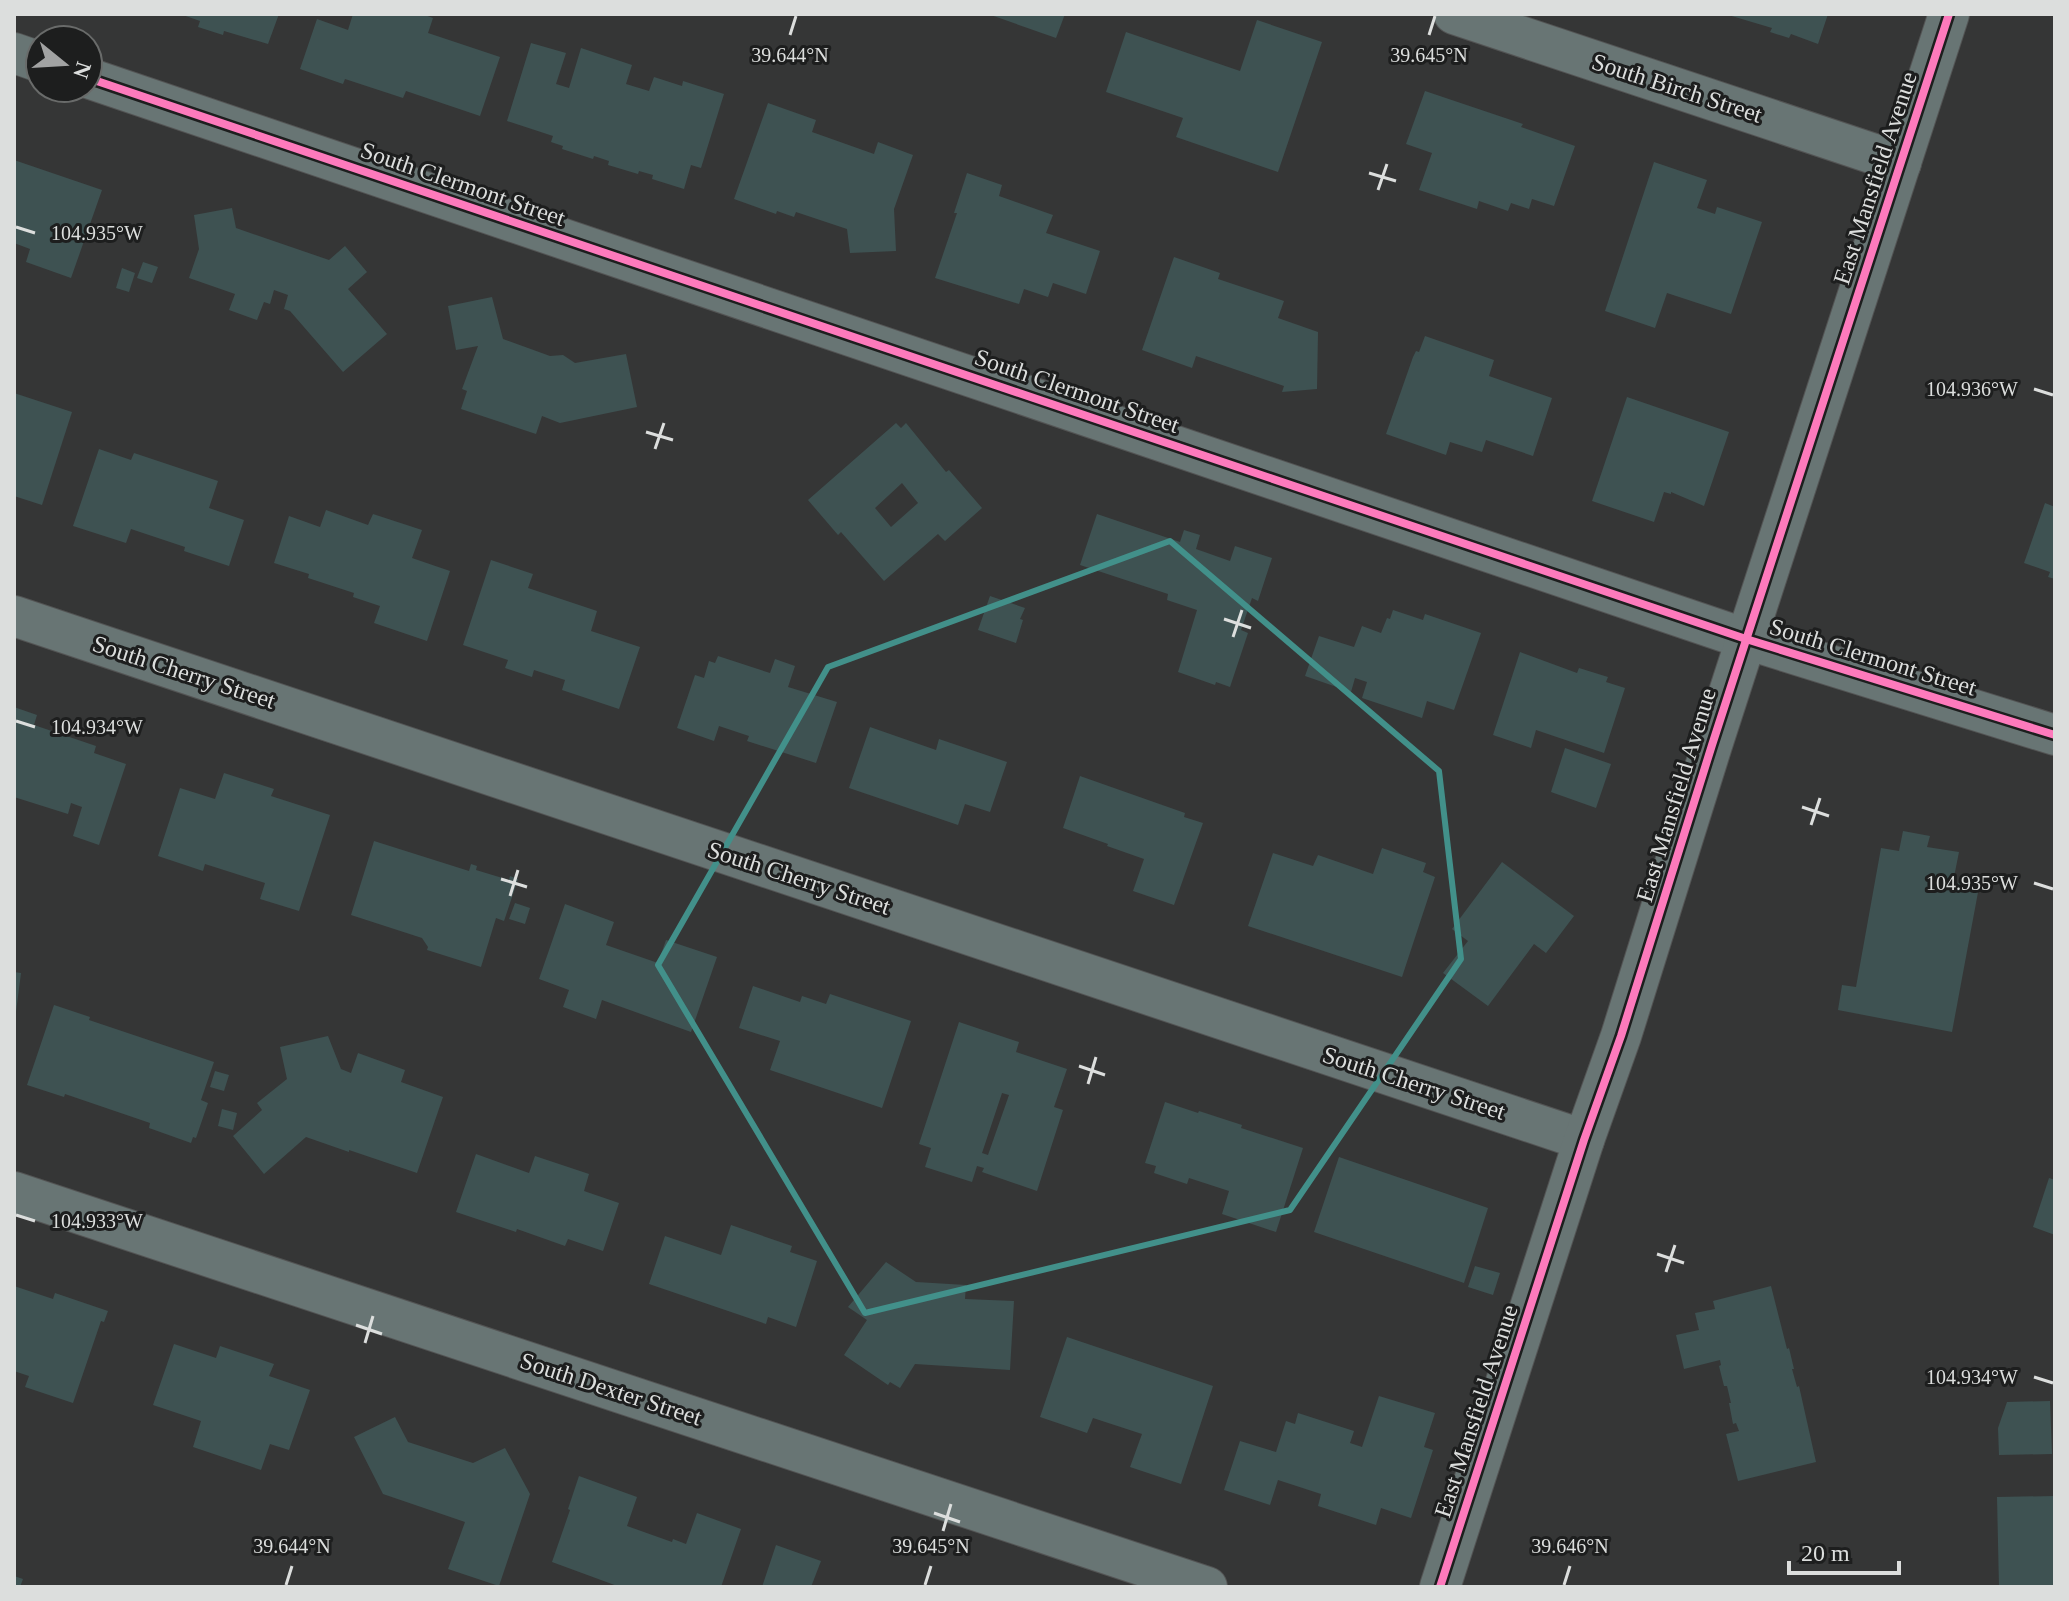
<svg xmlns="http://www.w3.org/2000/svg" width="2069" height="1601" font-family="Georgia,serif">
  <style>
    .building { fill: #3e5252; fill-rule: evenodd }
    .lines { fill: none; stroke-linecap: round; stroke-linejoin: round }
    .street-casing { stroke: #535454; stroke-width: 42 }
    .street { stroke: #687574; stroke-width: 40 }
    .cycleway-casing { stroke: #1d1e1e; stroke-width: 13 }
    .cycleway { stroke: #fd7abc; stroke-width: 8 }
    .marked { fill: none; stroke: #42908a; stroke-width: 6; stroke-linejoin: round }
    .ticks { fill: none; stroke: #dcdedd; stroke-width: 3 }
    .labels { text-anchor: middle; stroke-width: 6; stroke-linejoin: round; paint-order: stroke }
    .street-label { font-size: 24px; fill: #dcdedd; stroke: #1d1e1e }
    .ticks-label { font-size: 20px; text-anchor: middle; fill: #dcdedd; stroke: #1d1e1e; stroke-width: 6; stroke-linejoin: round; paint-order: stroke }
  </style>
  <rect width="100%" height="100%" fill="#353636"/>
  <g class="building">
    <polygon points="180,14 279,14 268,44 224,31 223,35 198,27 200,21"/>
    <polygon points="353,14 422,14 433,18 428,33 500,57 480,116 406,91 403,98 345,79 343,84 300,69 317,19 348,30"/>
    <polygon points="988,14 1065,14 1056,38"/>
    <polygon points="1725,14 1828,14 1818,44 1791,34 1789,38 1770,32 1772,28"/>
    <polygon points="1257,20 1322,42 1278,172 1176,137 1183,118 1106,92 1126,32 1240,71"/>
    <polygon points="531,43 566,53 556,84 569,88 581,48 632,65 626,84 649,91 654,77 682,86 683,81 724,94 701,168 691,165 684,189 652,179 653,175 639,171 638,174 608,165 609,161 594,156 593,159 562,149 563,146 551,142 553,136 507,121"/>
    <polygon points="1425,91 1523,124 1521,127 1575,146 1554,206 1532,199 1529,209 1511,203 1508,211 1479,201 1477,209 1419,190 1432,153 1406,144"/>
    <polygon points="768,103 816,120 812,132 874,154 878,142 913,155 894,209 896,251 850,253 847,229 796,212 794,217 777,211 776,214 734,199"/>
    <polygon points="14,160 102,190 71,278 26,262 30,249 14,243"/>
    <polygon points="1654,162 1707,180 1697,208 1715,214 1717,207 1762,222 1731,314 1667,293 1655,328 1605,311"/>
    <polygon points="967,173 1002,185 999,196 1053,215 1046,233 1100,251 1086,294 1053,283 1048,297 1024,289 1019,304 935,278 957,213 954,213"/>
    <polygon points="232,208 236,228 329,260 345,246 367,272 348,289 387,334 343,372 290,311 284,309 288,295 274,290 270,304 264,302 257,320 229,310 235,294 189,278 199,249 194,215"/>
    <polygon points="1174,257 1220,273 1218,279 1284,301 1278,318 1318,332 1317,389 1282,392 1284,386 1196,356 1192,368 1142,350"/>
    <polygon points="143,262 158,267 152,283 137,278"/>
    <polygon points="122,268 135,273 129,292 116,288"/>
    <polygon points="492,297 503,339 550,356 563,355 575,363 626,354 637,407 560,423 542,416 536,434 461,409 467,391 462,389 478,346 456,350 448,306"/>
    <polygon points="1425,336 1494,360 1489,376 1552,398 1533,456 1486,440 1482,452 1450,442 1446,455 1386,434 1413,357 1416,351 1419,352"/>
    <polygon points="14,393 72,412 42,505 14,496"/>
    <polygon points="1627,397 1729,432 1704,506 1671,492 1671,494 1664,492 1654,522 1592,501"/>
    <path d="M896 423 901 428 906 423 946 472 949 470 982 508 945 541 938 534 884 581 841 532 838 535 808 500ZM902 483 918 503 891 527 875 508Z"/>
    <polygon points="99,449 131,460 134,453 218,481 209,508 244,520 229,566 184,551 185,547 131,529 126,543 73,526"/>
    <polygon points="2045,503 2055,507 2055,579 2048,577 2050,572 2024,563"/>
    <polygon points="326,510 368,525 373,514 422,530 412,558 450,571 427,641 374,623 380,606 353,597 354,593 308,578 309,574 274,563 289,516 320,527"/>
    <polygon points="1097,514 1180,542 1184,530 1200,535 1196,549 1230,561 1235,546 1272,558 1258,601 1252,598 1241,630 1248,633 1230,687 1216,682 1215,685 1178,672 1197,610 1167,600 1168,594 1080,565"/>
    <polygon points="491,560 533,574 528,588 597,611 591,631 640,647 619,709 562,690 565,680 534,670 532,677 505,668 508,660 463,645"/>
    <polygon points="990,596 1025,608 1020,619 1023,620 1016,643 978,630"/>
    <polygon points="1393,610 1423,620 1425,614 1481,633 1454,710 1427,701 1422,718 1362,698 1367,682 1355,678 1351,692 1305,676 1319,636 1354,647 1362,626 1381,633 1387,618 1390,619"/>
    <polygon points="1520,652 1577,673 1579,668 1608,677 1606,682 1625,688 1604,753 1536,730 1531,748 1493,735"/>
    <polygon points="718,656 770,673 775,659 795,666 788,687 837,702 816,763 747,741 749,736 719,726 714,741 677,728 695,675 704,678 709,661 715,663"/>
    <polygon points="14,707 37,715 34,725 96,746 94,753 126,764 99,845 73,836 82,807 71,803 68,814 14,797"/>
    <polygon points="870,727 936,750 939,739 1007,762 990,812 965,804 958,825 849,788"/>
    <polygon points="1565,748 1611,764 1596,808 1551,792"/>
    <polygon points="224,773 274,789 271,796 330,815 299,911 260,899 265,883 205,864 203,871 158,856 180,788 215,799"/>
    <polygon points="1080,776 1185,813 1184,817 1203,823 1174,905 1133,891 1144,859 1107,846 1108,844 1063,828"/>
    <polygon points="1903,831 1930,836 1927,847 1959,852 1953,882 1979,887 1952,1032 1838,1010 1842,985 1856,987 1881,848 1899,851"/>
    <polygon points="374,841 469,871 471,864 477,866 476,870 509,880 510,876 518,879 504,921 496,918 481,967 427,950 428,947 422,938 351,915"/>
    <polygon points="1382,848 1426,863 1423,872 1435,877 1402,977 1248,926 1273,853 1313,866 1318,855 1373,874"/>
    <polygon points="1502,862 1574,916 1546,953 1534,944 1488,1006 1443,973 1468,941 1452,929"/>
    <polygon points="515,903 530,908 525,924 509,919"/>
    <polygon points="565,904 614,922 606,945 658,963 666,940 717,957 691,1032 602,1000 596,1019 563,1007 569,990 539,979"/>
    <polygon points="14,972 21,973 16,1012 14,1012"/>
    <polygon points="753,986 800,1002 802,996 826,1004 830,994 911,1021 882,1108 770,1070 780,1041 739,1028"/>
    <polygon points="54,1005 90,1017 89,1020 214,1062 201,1100 208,1103 196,1138 193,1137 191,1143 149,1128 150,1123 65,1094 64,1097 27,1085"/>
    <path d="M959 1022 1019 1042 1016 1052 1067 1069 1054 1107 1063 1110 1037 1191 982 1172 984 1168 977 1166 972 1182 925 1167 931 1148 919 1144ZM1002 1093 1009 1095 988 1155 982 1153Z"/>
    <polygon points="328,1036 341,1069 351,1073 358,1053 405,1070 401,1082 443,1097 417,1173 349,1150 349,1152 306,1137 264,1174 233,1136 262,1110 257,1103 287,1079 280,1047"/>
    <polygon points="215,1071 229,1075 224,1091 210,1087"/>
    <polygon points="1165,1102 1198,1113 1199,1111 1242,1125 1241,1128 1303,1148 1276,1232 1222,1214 1229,1191 1189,1178 1187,1184 1154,1173 1156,1166 1145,1163"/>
    <polygon points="222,1109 237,1113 233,1130 218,1126"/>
    <polygon points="476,1154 529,1173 535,1156 589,1174 584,1191 619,1203 603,1251 568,1239 565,1246 517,1229 516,1232 456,1212"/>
    <polygon points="1339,1157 1488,1208 1464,1283 1314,1232"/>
    <polygon points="2049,1178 2055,1180 2055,1235 2033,1227"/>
    <polygon points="731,1225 792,1246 790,1252 817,1261 796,1327 768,1317 766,1324 649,1284 665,1236 721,1255"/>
    <polygon points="886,1262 916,1282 966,1285 965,1299 1014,1301 1010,1370 915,1364 900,1388 890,1382 888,1385 844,1355 867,1320 848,1307"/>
    <polygon points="1475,1266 1500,1273 1493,1295 1468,1287"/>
    <polygon points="14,1286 53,1299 55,1293 108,1311 104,1322 101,1321 73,1403 25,1387 29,1376 14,1371"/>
    <polygon points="1771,1286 1787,1349 1789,1348 1794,1369 1792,1369 1797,1387 1799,1386 1816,1462 1738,1481 1726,1434 1739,1431 1736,1423 1733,1424 1729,1403 1731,1403 1727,1386 1724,1386 1719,1366 1721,1365 1720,1360 1684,1369 1676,1335 1699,1330 1695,1313 1715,1309 1713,1301"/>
    <polygon points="1067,1337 1213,1386 1181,1484 1130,1467 1142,1434 1093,1418 1087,1433 1040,1417"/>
    <polygon points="174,1344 216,1358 220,1346 274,1364 269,1376 310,1390 289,1450 270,1444 261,1470 193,1447 201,1421 153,1405"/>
    <polygon points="1379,1396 1435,1413 1424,1447 1433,1450 1411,1518 1381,1508 1376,1525 1318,1506 1321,1494 1278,1480 1270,1505 1224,1490 1240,1441 1276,1452 1286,1421 1295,1424 1298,1413 1354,1431 1350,1443 1362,1447"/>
    <polygon points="2050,1401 2052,1454 1999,1455 1998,1428 2007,1402"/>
    <polygon points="395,1417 408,1442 473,1463 505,1448 530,1494 499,1586 448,1569 465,1522 383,1494 354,1437"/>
    <polygon points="579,1476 637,1497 627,1526 672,1542 673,1539 686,1544 697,1513 741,1529 721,1587 620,1587 552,1562 570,1510 568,1509"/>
    <polygon points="2055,1496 2055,1587 1999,1587 1997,1497"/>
    <polygon points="776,1545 821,1561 811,1587 762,1587"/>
    <polygon points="14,1576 23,1579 20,1587 14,1587"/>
  </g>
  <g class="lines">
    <defs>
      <g id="street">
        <polyline points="1454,14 1901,163"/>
        <polyline points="14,53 40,62"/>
        <polyline points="88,78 1746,639 2055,735"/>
        <polyline points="14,616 1584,1140"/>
        <polyline points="14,1192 1207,1587"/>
        <polyline points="1440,1587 1584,1140 1621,1036 1712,745 1949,14"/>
      </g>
    </defs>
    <use href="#street" class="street-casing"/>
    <use href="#street" class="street"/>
    <defs>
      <g id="cycleway">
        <polyline points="88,78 1746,639 2055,735"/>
        <polyline points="1440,1587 1584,1140 1621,1036 1712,745 1949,14"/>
      </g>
    </defs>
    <use href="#cycleway" class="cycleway-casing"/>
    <use href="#cycleway" class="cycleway"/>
  </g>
  <path class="marked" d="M1170 541 1439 771 1461 959 1290 1210 865 1313 658 965 828 667Z"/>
  <path class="ticks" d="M790 35 796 16M1429 35 1435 16M1369 173 1396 181M1378 190 1387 164M16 227 35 233M2034 389 2053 395M646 432 673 440M655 449 664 423M1224 619 1251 628M1233 637 1242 610M16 721 35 727M1802 807 1829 816M1811 825 1820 798M501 879 527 887M2034 883 2053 889M510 896 518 870M1079 1066 1105 1075M1088 1084 1096 1057M16 1215 35 1221M1657 1254 1684 1263M1666 1272 1675 1245M356 1325 382 1334M365 1343 373 1316M2034 1377 2053 1383M934 1513 960 1522M943 1531 951 1504M286 1585 292 1566M925 1585 931 1566M1564 1585 1570 1566"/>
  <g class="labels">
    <g class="street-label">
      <text transform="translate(1677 88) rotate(18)" y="8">South Birch Street</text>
      <text transform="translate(1875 178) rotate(-72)" y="8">East Mansfield Avenue</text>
      <text transform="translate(463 184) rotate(19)" y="8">South Clermont Street</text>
      <text transform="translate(1077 391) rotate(19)" y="8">South Clermont Street</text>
      <text transform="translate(1873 657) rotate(17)" y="8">South Clermont Street</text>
      <text transform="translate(184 672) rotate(18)" y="8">South Cherry Street</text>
      <text transform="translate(1676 795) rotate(-73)" y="8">East Mansfield Avenue</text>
      <text transform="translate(799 878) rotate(18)" y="8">South Cherry Street</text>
      <text transform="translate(1414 1083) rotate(18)" y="8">South Cherry Street</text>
      <text transform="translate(611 1389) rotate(18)" y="8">South Dexter Street</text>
      <text transform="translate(1476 1411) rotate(-72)" y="8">East Mansfield Avenue</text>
    </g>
  </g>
  <g class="ticks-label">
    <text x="790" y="62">39.644°N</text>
    <text x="1429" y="62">39.645°N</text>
    <text x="97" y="240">104.935°W</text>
    <text x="1972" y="396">104.936°W</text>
    <text x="97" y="734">104.934°W</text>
    <text x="1972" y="890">104.935°W</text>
    <text x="97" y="1228">104.933°W</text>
    <text x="1972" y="1384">104.934°W</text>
    <text x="292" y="1553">39.644°N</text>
    <text x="931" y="1553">39.645°N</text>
    <text x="1570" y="1553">39.646°N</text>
  </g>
  <rect width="2069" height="1601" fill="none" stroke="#dcdedd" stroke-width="32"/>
  <g transform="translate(64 64) rotate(108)"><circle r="38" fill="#1d1e1e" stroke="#696b6a" stroke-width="2"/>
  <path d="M0-6L14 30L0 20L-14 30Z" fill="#a2a3a3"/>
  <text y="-12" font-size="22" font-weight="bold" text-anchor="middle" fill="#dcdedd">N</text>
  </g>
  <path d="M1789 1561v12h110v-12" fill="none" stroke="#dcdedd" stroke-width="4"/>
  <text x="1801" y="1561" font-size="24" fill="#dcdedd" stroke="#1d1e1e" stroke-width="6" paint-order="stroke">20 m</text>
</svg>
